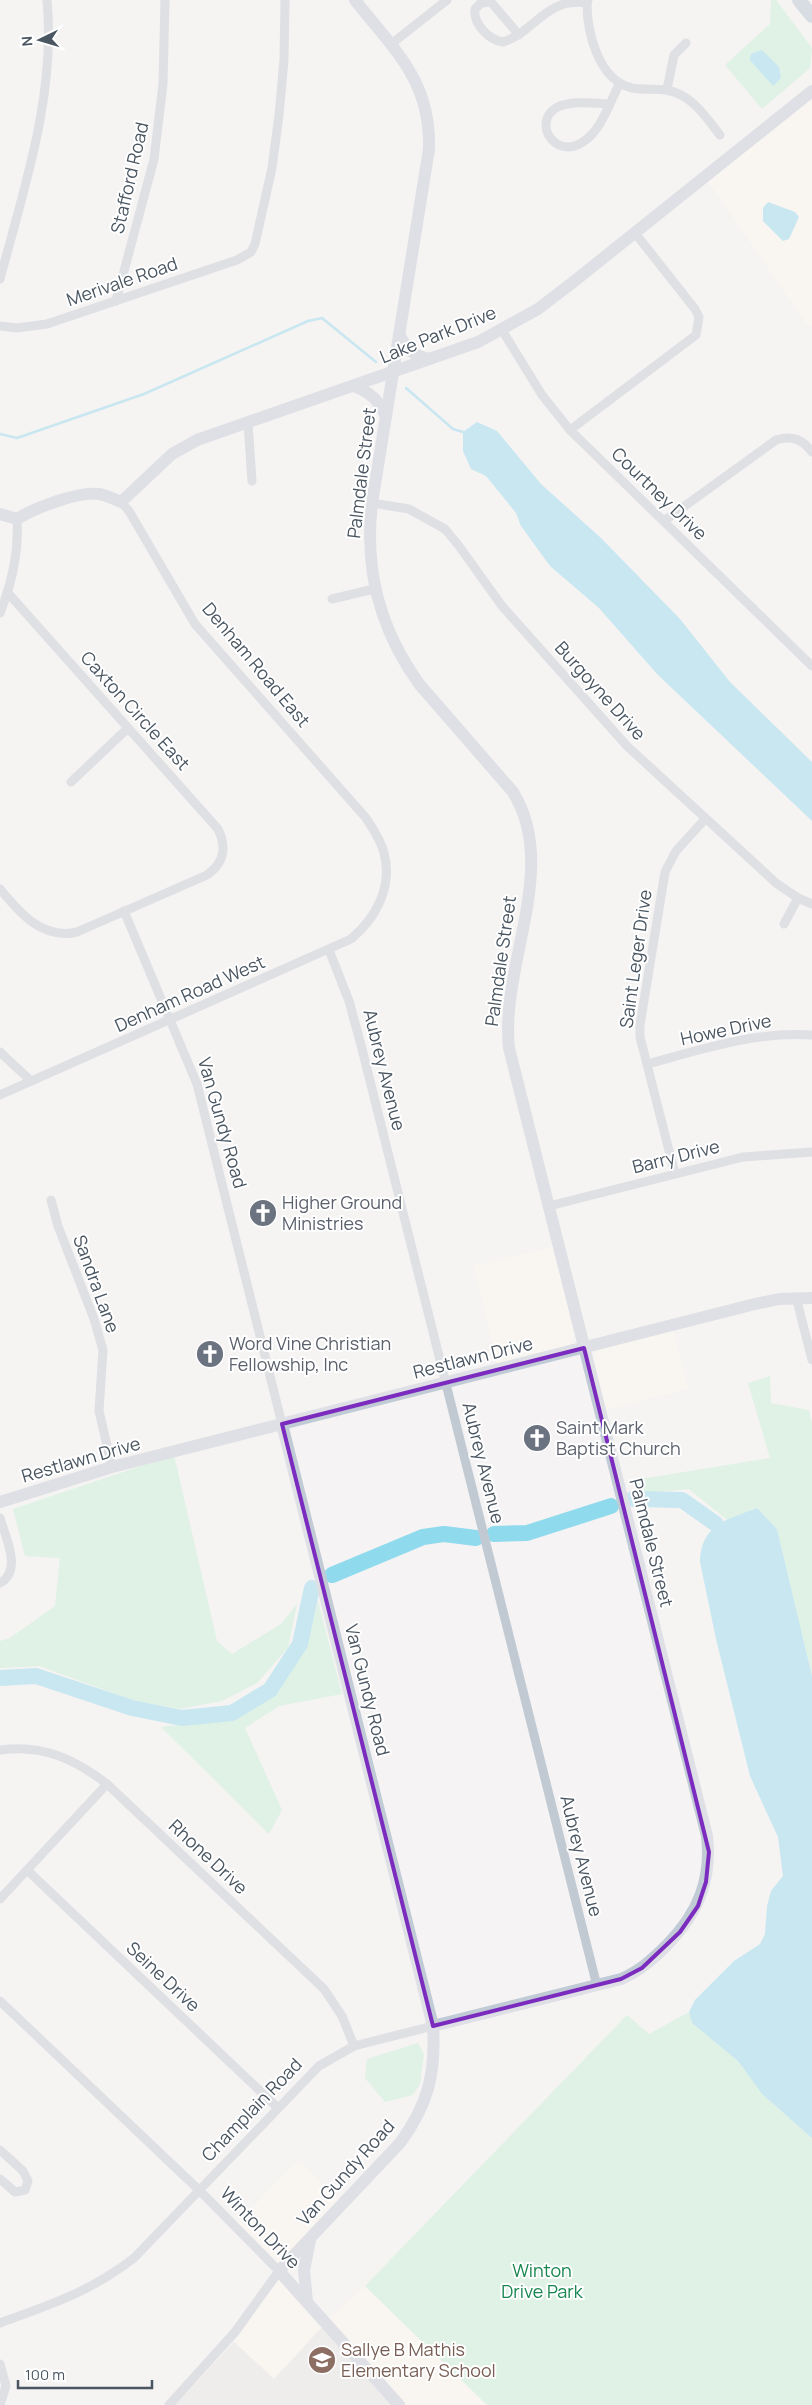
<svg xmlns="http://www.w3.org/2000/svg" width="812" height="2405" font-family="Manrope,sans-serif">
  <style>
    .commercial { fill: #fdf9ef }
    .education { fill: #e6e4e5 }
    .green { fill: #c3f1d5 }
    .water { fill: #90daee }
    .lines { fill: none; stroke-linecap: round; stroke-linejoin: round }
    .stream { stroke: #90daee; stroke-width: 2.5 }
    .river { stroke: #90daee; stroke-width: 16 }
    .street { stroke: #c1cad2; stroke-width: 9 }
    .secondary { stroke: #c1cbd6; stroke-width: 12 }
    .primary { stroke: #b3c2d1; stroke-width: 14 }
    .marked { fill: none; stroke: #7b2cbf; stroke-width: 4; stroke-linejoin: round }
    .labels { text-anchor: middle; stroke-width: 4; stroke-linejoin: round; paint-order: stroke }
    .street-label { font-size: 18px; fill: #4a5661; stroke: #fff }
    .worship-label { font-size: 18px; fill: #5b616d; stroke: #fff; text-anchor: start }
    .park-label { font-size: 18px; fill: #17864f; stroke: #fff }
    .education-label { font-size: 18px; fill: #785e54; stroke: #fff; text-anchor: start }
  </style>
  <rect width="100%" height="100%" fill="#f5f3f3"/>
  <g class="commercial">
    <polygon points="812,98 812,327 806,323 708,181"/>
    <polygon points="554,1247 574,1335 572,1342 567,1346 497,1365 474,1265"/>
    <polygon points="673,1330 688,1389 604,1411 592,1359 598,1350"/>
    <polygon points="299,2160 341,2201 279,2265 237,2223"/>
    <polygon points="280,2278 323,2326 274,2379 234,2342"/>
    <polygon points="365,2286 487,2405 404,2405 328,2320"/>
  </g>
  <polygon class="education" points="323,2326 393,2405 175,2405 234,2342 274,2379"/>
  <g class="green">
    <polygon points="771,0 776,0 812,48 810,68 762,109 725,65 770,24"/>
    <polygon points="770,1376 771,1403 809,1410 812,1423 812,1676 777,1529 757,1508 727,1520 689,1489 637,1494 635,1480 770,1458 748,1383"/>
    <polygon points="174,1455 217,1641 232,1654 281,1624 297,1604 288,1648 257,1683 222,1701 180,1709 132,1700 39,1666 0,1668 0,1641 10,1638 55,1606 60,1558 25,1556 13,1509"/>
    <polygon points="318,1601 342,1694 279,1706 245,1728 282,1810 269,1834 161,1727 233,1719 274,1694 307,1645"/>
    <polygon points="689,2012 692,2023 738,2061 762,2094 812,2138 812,2405 487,2405 365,2286 627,2015 649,2034"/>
    <polygon points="418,2043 424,2054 420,2084 413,2095 385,2102 365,2078 367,2059"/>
  </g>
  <g class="water">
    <polygon points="762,50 779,67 781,78 773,86 750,60 751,54"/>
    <polygon points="768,202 795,212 799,217 789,239 783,241 763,221 763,208"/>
    <polygon points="477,422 497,431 541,484 601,538 680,619 730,682 812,762 812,821 657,674 599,608 550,566 521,526 516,513 486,476 471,469 463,451 463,432"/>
    <path d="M757 1508 777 1529 812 1676V2138L762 2094 738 2061 692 2023 689 2012 695 2000 734 1961 760 1944 765 1934 767 1906 771 1891 783 1876 778 1837 750 1776 716 1639 700 1562C701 1524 727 1520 757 1508Z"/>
  </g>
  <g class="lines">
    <g class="stream">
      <polyline points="406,388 453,429 463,432"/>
      <polyline points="0,434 17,438 144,394 308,321 322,318 376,362"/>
    </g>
    <g class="river">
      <polyline points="633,1499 682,1500 716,1524"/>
      <polyline points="494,1534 527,1533 611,1506"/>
      <polyline points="332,1575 423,1537 444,1534 476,1538"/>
      <polyline points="0,1678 36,1676 132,1708 182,1718 232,1713 270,1690 300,1644 312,1588"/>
    </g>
    <g class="street">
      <path d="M587 3C587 32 598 80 632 88 649 91 665 86 681 95 698 104 708 120 720 135"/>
      <path d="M519 35 491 2 481 3 475 9C473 24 489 40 503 42 527 35 540 11 564 4 571 2 580 2 587 3L588 0"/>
      <polyline points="390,45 447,0"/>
      <polyline points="667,89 674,55 686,43"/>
      <path d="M609 104C594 103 569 100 556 108 531 123 557 164 587 139 603 126 610 101 620 83"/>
      <path d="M0 279C24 188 56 95 47 0"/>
      <polyline points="116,301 154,159 163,84 165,0"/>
      <polyline points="0,326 17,328 47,324 237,260 251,252 255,244 272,168 279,115 284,60 285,0"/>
      <polyline points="502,330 542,395 570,430 812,666"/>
      <polyline points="248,423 252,481"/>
      <polyline points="570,430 696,335 699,317 695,309 635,233"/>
      <polyline points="372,503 409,509 445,529 459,546 502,606 627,746 776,883 798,898 812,904"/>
      <path d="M664 521 776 440C792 435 802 439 812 452"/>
      <polyline points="332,599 374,589"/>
      <path d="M0 613C12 583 19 551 17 519"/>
      <polyline points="71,782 128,728"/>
      <path d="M0 889C20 913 42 940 77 932L207 875C224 863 227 848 218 829L8 593"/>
      <polyline points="124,911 197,1084 282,1424"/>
      <polyline points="784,924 798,898"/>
      <polyline points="329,950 349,1001 361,1045 597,1986"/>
      <polyline points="0,1052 31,1081"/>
      <path d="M647 1064C700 1050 756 1031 812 1035"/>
      <path d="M0 1095 351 939C376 918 393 887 384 853 381 840 373 829 366 818L195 624 129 511 121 502"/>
      <polyline points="675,1174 640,1037 640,1025 665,872 676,851 705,819"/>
      <polyline points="51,1200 58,1226 94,1319 103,1350 99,1411 112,1467"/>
      <polyline points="549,1206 743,1157 812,1152"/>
      <polyline points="796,1297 812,1360"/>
      <path d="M0 1518C5 1536 23 1571 0 1583"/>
      <path d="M0 1750C42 1744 75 1759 107 1784L324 1989 342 2016 354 2046"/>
      <polyline points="27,1870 277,2107"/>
      <polyline points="0,1899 107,1784"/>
      <polyline points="0,2001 199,2190 279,2271 235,2332 169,2405"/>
      <polyline points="0,2150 23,2171 28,2181 25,2190 15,2192 0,2179"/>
      <path d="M0 2323C52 2304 90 2292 134 2258L319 2066 354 2046 433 2026"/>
      <polyline points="0,2364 6,2386 0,2405"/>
    </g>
    <g class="secondary">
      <path d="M355 0C394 50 431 80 429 149L372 503C364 571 380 630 420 685L513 792C560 869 500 964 509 1048L707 1836C712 1880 698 1913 668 1944 653 1959 640 1971 621 1979L433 2026"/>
      <path d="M399 334C407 350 413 356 430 359"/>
      <path d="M354 386C371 393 378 400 386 416"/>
      <path d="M0 514 17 519C35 508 78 491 99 494 106 495 114 499 121 502L172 454 197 440 478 342 538 309 572 283 812 91"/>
      <path d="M282 1424 433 2026C436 2073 428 2105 400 2143L279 2271 399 2405"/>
      <polyline points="0,1502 112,1467 755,1304 779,1299 812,1298"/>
      <polyline points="307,2302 304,2270 310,2240"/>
    </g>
    <polyline class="primary" points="799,0 812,16"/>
  </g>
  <path d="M0 0H812V2405H0ZM584 1348 709 1852 706 1882 698 1906 680 1932 642 1968 621 1979 433 2026 282 1424Z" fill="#f5f3f3" fill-opacity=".55" fill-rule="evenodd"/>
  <path class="marked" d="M584 1348 709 1852 706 1882 698 1906 680 1932 642 1968 621 1979 433 2026 282 1424Z"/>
  <defs>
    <symbol id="church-disc" viewBox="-11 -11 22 22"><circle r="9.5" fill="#6b7280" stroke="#fff"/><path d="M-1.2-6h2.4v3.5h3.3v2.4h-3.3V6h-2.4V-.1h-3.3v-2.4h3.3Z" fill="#fff"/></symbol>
    <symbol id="school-disc" viewBox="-11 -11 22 22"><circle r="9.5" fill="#8d6e63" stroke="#fff"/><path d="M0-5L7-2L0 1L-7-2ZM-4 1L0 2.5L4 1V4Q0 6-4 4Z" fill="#fff"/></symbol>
  </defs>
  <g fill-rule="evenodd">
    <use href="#church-disc" x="247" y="1197" width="32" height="32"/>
    <use href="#church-disc" x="194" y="1338" width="32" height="32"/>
    <use href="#church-disc" x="521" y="1422" width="32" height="32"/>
    <use href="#school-disc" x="306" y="2344" width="32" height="32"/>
  </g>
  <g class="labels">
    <g class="street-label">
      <text transform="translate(130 178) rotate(-77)" y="6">Stafford Road</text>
      <text transform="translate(122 282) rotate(-19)" y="6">Merivale Road</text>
      <text transform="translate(438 335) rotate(-22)" y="6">Lake Park Drive</text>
      <text transform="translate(362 473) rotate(-83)" y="6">Palmdale Street</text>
      <text transform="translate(659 494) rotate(44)" y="6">Courtney Drive</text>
      <text transform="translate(256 665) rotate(50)" y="6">Denham Road East</text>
      <text transform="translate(600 691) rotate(48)" y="6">Burgoyne Drive</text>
      <text transform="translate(135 711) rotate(48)" y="6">Caxton Circle East</text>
      <text transform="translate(636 959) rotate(-82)" y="6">Saint Leger Drive</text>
      <text transform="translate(501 961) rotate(-82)" y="6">Palmdale Street</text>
      <text transform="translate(190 994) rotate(-24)" y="6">Denham Road West</text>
      <text transform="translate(726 1030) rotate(-12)" y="6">Howe Drive</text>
      <text transform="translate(384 1070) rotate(76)" y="6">Aubrey Avenue</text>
      <text transform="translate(222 1123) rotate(74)" y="6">Van Gundy Road</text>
      <text transform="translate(676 1157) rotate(-14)" y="6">Barry Drive</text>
      <text transform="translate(96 1284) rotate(70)" y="6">Sandra Lane</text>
      <text transform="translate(473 1358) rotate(-14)" y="6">Restlawn Drive</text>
      <text transform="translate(81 1460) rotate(-16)" y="6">Restlawn Drive</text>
      <text transform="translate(483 1463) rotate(76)" y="6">Aubrey Avenue</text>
      <text transform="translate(651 1543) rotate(76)" y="6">Palmdale Street</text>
      <text transform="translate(367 1690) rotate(76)" y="6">Van Gundy Road</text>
      <text transform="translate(581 1856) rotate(76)" y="6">Aubrey Avenue</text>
      <text transform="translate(208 1857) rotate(43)" y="6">Rhone Drive</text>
      <text transform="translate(163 1977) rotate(43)" y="6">Seine Drive</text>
      <text transform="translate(252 2110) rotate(-46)" y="6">Champlain Road</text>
      <text transform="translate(346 2173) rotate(-48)" y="6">Van Gundy Road</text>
      <text transform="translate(260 2228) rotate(46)" y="6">Winton Drive</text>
    </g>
    <g class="worship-label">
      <text x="282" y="1209">Higher Ground<tspan x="282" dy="21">Ministries</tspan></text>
      <text x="229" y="1350">Word Vine Christian<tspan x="229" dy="21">Fellowship, Inc</tspan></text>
      <text x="556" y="1434">Saint Mark<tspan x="556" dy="21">Baptist Church</tspan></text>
    </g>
    <g class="park-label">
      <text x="542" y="2277">Winton<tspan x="542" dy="21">Drive Park</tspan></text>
    </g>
    <g class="education-label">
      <text x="341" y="2356">Sallye B Mathis<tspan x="341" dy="21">Elementary School</tspan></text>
    </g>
  </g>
  <g transform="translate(40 40) rotate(265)" stroke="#ffffff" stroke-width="4" paint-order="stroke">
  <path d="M0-4L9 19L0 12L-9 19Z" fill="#4a5661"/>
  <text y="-8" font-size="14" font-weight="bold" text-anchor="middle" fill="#4a5661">N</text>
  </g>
  <path d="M18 2380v8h134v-8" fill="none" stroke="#4a5661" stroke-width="2.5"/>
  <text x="25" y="2380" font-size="15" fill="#4a5661" stroke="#ffffff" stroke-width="4" paint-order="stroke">100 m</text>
</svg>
